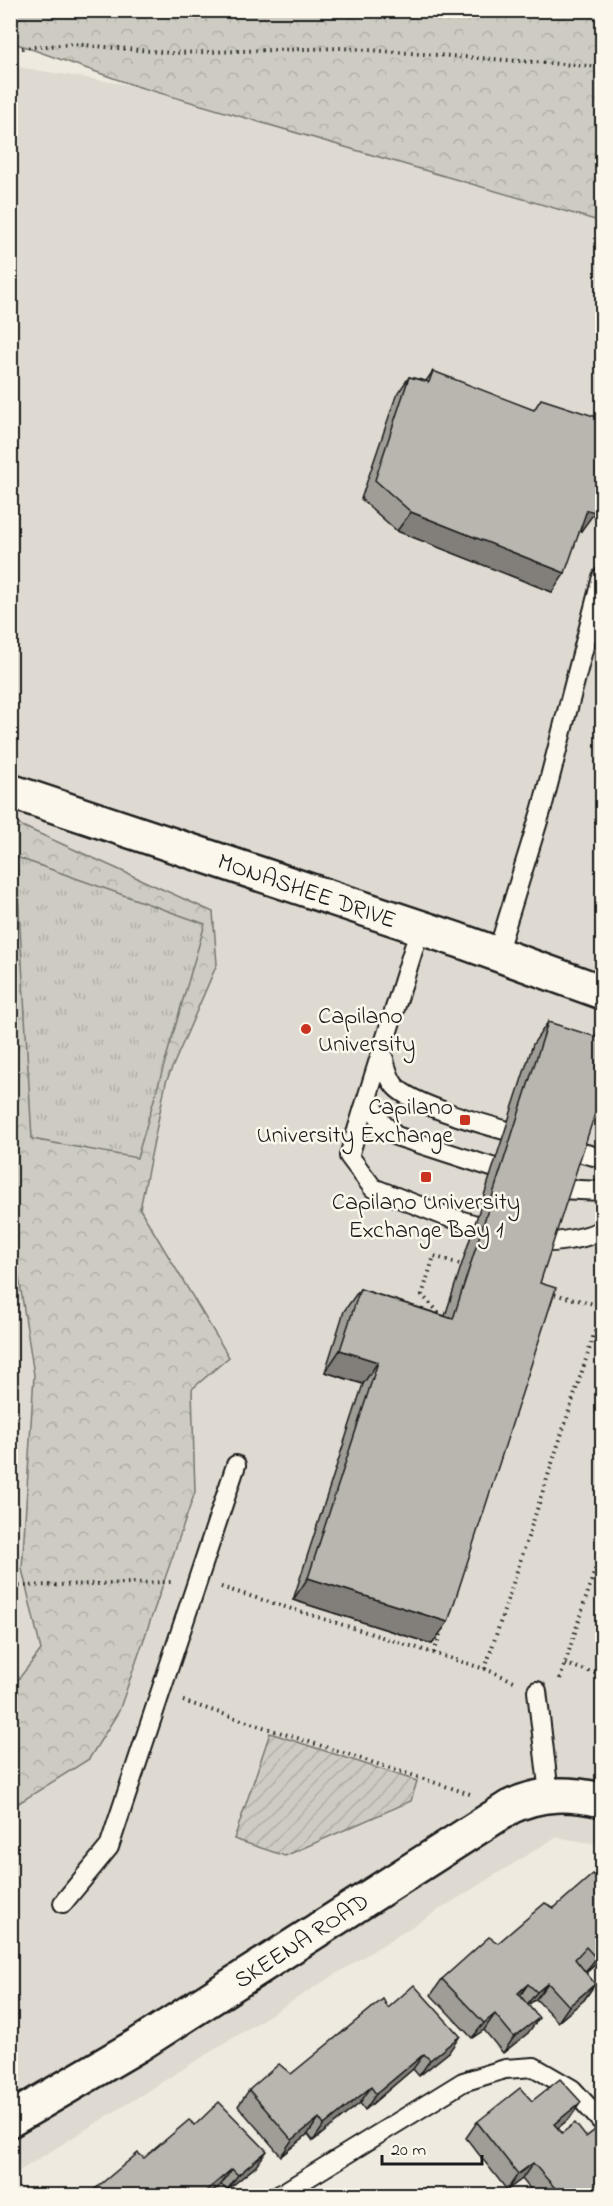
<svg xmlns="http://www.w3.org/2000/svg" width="613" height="2206" font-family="'Indie Flower',sans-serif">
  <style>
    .built { fill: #dedad1 }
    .forest { fill: url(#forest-crowns); stroke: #75746f; stroke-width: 1.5 }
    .park { fill: url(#park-tufts); stroke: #75746f; stroke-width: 1.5 }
    .garden { fill: url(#garden-furrows); stroke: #75746f; stroke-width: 1.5 }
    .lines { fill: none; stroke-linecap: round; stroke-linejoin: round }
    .service-casing { stroke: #1c1c1c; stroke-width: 22 }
    .minor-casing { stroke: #1c1c1c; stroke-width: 38 }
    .path { stroke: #1c1c1c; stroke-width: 4; stroke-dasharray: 1.5 4.5; stroke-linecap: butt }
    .service { stroke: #fbf7ec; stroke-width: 18 }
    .minor { stroke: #fbf7ec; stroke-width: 33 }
    .wall { fill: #9f9d96; stroke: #1c1c1c; stroke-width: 1.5 }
    .shaded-wall { fill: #827f7a; stroke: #1c1c1c; stroke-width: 1.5 }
    .building { fill: #b9b6af; stroke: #1c1c1c; stroke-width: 1.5 }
    .poi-dot { fill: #c8321e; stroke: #fbf7ec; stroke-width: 2 }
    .labels { text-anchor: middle; stroke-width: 5; stroke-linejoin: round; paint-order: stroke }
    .street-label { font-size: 24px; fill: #1c1c1c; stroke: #fbf7ec }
    .poi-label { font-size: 24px; fill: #1c1c1c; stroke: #fbf7ec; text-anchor: start }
  </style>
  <defs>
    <pattern id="forest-crowns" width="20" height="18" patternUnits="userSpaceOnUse" patternTransform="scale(1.5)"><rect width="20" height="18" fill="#ceccc2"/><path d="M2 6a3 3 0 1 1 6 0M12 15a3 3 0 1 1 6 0" fill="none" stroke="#b0afa6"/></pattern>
    <pattern id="park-tufts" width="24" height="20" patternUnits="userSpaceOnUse" patternTransform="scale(1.5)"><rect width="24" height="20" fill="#ceccc2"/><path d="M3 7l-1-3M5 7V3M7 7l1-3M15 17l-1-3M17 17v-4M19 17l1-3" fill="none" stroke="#b0afa6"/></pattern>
    <pattern id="garden-furrows" width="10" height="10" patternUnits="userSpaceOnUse" patternTransform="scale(1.5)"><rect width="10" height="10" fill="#ceccc2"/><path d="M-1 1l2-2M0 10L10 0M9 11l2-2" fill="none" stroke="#b0afa6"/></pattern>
  </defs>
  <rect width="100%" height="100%" fill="#eeeadf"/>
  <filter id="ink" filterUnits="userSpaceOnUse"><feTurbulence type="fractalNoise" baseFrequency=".0167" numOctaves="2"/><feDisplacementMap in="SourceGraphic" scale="12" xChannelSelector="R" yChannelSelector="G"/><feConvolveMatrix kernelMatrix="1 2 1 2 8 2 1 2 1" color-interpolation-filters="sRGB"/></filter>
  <g filter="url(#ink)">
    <polygon class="built" points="11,66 136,86 602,222 602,1845 556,1837 11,2176"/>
    <g class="forest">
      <polygon points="11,10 602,11 602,222 136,86 11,42"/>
      <polygon points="11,821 213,912 217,964 166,1082 140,1209 229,1357 192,1389 195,1492 119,1711 89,1759 11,1808 10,1690 41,1650 22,1569 34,1375 11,1225"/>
    </g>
    <polygon class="park" points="16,857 205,924 137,1158 32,1139"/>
    <polygon class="garden" points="270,1733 417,1781 411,1801 285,1856 234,1839"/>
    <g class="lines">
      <defs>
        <g id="service">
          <polyline points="420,928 349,1156 373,1188 445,1216 497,1231"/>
          <polyline points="497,954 542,808 602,577"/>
          <path d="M382 1051C385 1063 387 1076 395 1086 413 1107 499 1128 529 1137"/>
          <polyline points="368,1097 382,1123 396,1136 516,1175"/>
          <polyline points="558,1147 602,1158"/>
          <polyline points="548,1185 558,1189 602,1191"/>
          <path d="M529 1241C545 1245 589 1239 602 1229"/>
          <polyline points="537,1691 549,1794"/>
          <polyline points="63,1903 109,1847 236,1465"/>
          <polyline points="278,2196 463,2082 505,2069 534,2067 572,2089 602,2122"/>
        </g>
        <g id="minor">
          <polyline points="10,791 458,940 602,992"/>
          <path d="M10 2120 138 2045 510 1807C541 1792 569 1793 602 1800"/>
        </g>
      </defs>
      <use href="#service" class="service-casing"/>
      <use href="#minor" class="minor-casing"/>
      <g class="path">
        <polyline points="10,49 73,44 172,53 341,48 602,67"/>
        <polyline points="549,1293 602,1306"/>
        <polyline points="443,1317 422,1295 434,1256 465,1266"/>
        <polyline points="19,1586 171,1582"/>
        <polyline points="221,1587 485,1669 514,1681"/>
        <polyline points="434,1653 442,1628"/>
        <polyline points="565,1664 602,1675"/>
        <polyline points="485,1669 602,1310"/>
        <polyline points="560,1679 602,1548"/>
        <polyline points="183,1701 470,1794"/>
      </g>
      <use href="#service" class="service"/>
      <use href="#minor" class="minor"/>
    </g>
    <g class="wall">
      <polygon points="433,371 598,481 581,531 580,530 552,592 397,531 361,499 396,396 409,377 426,381"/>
      <polygon points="548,1022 540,1283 432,1644 293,1600 363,1384 325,1372 344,1311 360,1289 445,1316 533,1044"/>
      <polygon points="603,1883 603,1958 586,1973 595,1984 584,2000 558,2022 536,1999 528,2005 528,2033 503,2053 484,2030 472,2038 431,1995 442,1979 498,1943 554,1908"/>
      <polygon points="388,2008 449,2052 419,2076 413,2069 365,2110 360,2103 313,2141 308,2134 281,2156 238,2106 249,2090 291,2074"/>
      <polygon points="532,2101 570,2118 558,2128 562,2133 586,2137 603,2124 603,2195 601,2196 536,2196 522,2179 507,2190 466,2138 477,2122"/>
      <polygon points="195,2125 256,2166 227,2190 221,2185 208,2196 88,2196"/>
    </g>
    <g class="shaded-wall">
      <polygon points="603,501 581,531 573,528 587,510"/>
      <polygon points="411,512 565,573 552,592 397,531"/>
      <polygon points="340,1350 378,1362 363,1384 325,1372"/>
      <polygon points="308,1578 448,1622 432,1644 293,1600"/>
      <polygon points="603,1952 603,1958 585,1973 596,1958"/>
      <polygon points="548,1983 536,1999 525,2007 537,1992"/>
      <polygon points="528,1984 517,2000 518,1993"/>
      <polygon points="595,1984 584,2000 558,2022 569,2006"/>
      <polygon points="495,2014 484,2030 472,2038 484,2023"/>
      <polygon points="539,2018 528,2033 503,2053 514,2037"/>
      <polygon points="460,2036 449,2052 419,2076 430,2060"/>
      <polygon points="424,2054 413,2069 365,2110 376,2094"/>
      <polygon points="371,2087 360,2103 313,2141 324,2125"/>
      <polygon points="581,2102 570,2118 543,2140 554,2124"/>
      <polygon points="319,2118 308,2134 281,2156 292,2140"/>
      <polygon points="267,2151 256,2166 227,2190 238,2175"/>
      <polygon points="533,2163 522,2179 507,2190 518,2174"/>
      <polygon points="232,2169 221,2185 208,2196 200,2196"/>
      <polygon points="603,2188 603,2195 601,2196 594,2196"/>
    </g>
    <g class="building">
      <polygon points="433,371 534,410 541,399 603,419 603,470 598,481 603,484 603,501 595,512 587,510 565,573 411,512 375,480 409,377 429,382"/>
      <polygon points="548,1022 603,1039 603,1089 540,1283 556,1288 448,1622 308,1578 378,1362 340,1350 360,1289 453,1319"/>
      <polygon points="593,1874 603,1883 603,1952 596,1958 586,1947 575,1959 595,1984 569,2006 548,1983 537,1992 528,1984 518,1993 539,2018 514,2037 495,2014 484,2023 442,1979 489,1937 498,1943 545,1903 554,1908"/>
      <polygon points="414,1985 460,2036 430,2060 424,2054 376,2094 371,2087 324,2125 319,2118 292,2140 249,2090 279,2064 291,2074 383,1999 388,2008"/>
      <polygon points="560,2079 581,2102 554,2124 562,2133 575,2123 586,2137 603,2124 603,2188 594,2196 562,2196 533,2163 518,2174 477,2122 520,2088 532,2101"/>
      <polygon points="219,2102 267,2151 238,2175 232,2169 200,2196 90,2196 89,2194 138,2153 144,2158 189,2120 195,2125"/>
      <polygon points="425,2188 431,2196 416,2196"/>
    </g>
  </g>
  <g class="poi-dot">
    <circle cx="306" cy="1029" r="6"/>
    <rect x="459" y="1114" width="12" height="12" rx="3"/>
    <rect x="420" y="1171" width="12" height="12" rx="3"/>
  </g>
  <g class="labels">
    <g class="street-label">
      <text transform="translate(307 890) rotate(19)" y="8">MONASHEE DRIVE</text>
      <text transform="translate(301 1940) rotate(-33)" y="8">SKEENA ROAD</text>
    </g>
    <g class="poi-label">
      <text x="318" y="1023">Capilano<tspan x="318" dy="28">University</tspan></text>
      <text x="453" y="1114" text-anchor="end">Capilano<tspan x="453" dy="28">University Exchange</tspan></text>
      <text x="426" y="1209" text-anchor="middle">Capilano University<tspan x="426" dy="28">Exchange Bay 1</tspan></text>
    </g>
  </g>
  <rect width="613" height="2206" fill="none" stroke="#fbf7ec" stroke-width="36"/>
  <rect x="18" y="18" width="577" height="2170" fill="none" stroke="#1c1c1c" stroke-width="2" filter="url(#ink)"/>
  <path d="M382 2155v9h100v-9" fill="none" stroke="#1c1c1c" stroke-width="3"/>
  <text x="391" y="2155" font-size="18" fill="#1c1c1c" stroke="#fbf7ec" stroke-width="4.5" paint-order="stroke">20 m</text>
</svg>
